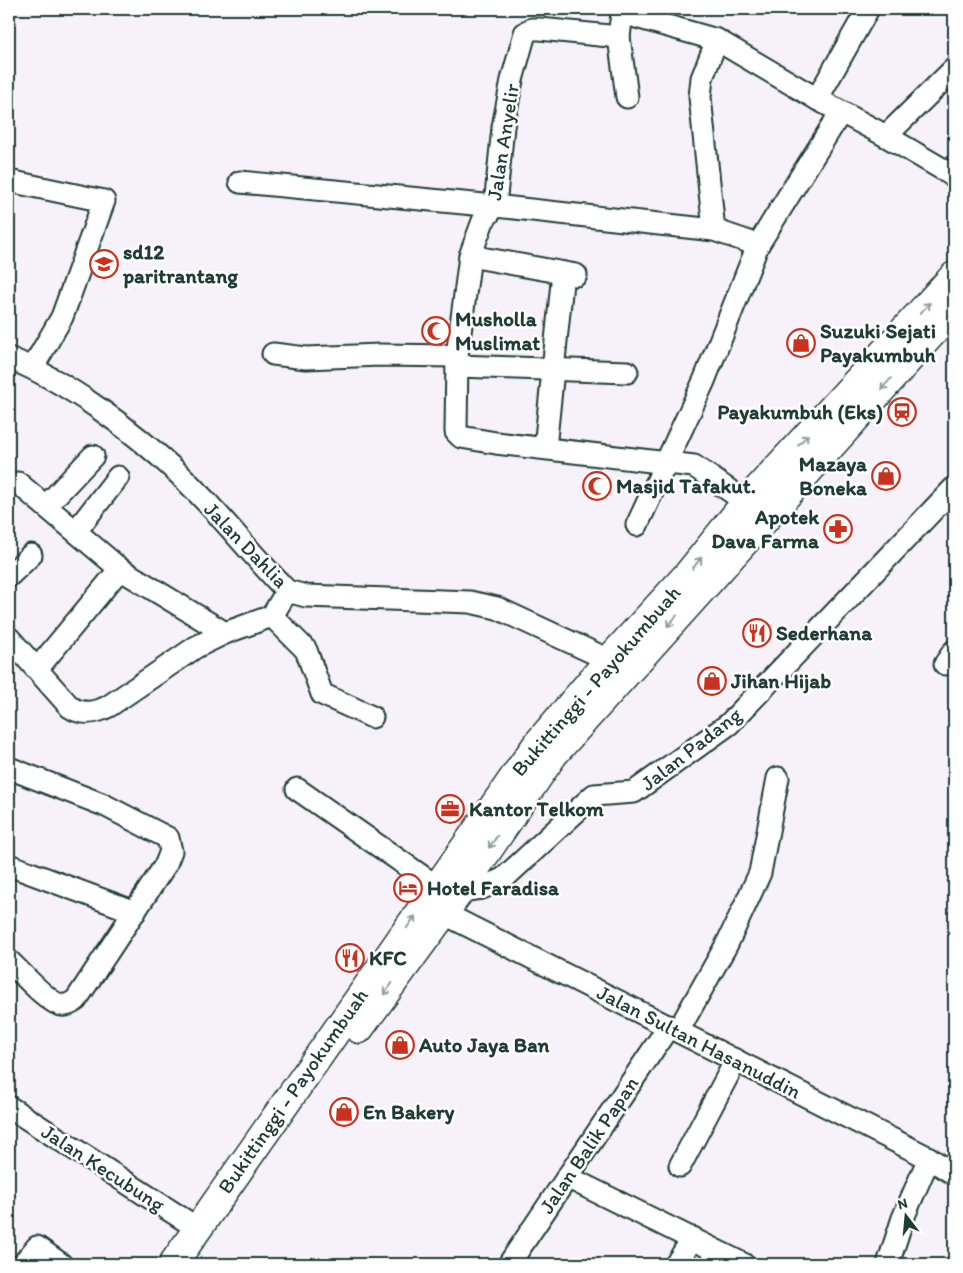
<svg xmlns="http://www.w3.org/2000/svg" width="963" height="1273" font-family="Itim,sans-serif">
  <style>
    .lines { fill: none; stroke-linecap: round; stroke-linejoin: round }
    .minor-casing { stroke: #1f3d34; stroke-width: 25 }
    .highway-casing { stroke: #1f3d34; stroke-width: 31 }
    .minor { stroke: #fff; stroke-width: 21 }
    .highway { stroke: #fff; stroke-width: 28 }
    .oneway { stroke: #8f9e9a }
    .labels { text-anchor: middle; stroke-width: 5; stroke-linejoin: round; paint-order: stroke }
    .street-label { font-size: 21px; fill: #1f3d34; stroke: #fff }
    .poi-label { font-size: 21px; font-weight: bold; fill: #1f3d34; stroke: #fff; text-anchor: start }
  </style>
  <rect width="100%" height="100%" fill="#f7f1fa"/>
  <filter id="ink" filterUnits="userSpaceOnUse"><feTurbulence type="fractalNoise" baseFrequency=".02" numOctaves="2"/><feDisplacementMap in="SourceGraphic" scale="10" xChannelSelector="R" yChannelSelector="G"/><feConvolveMatrix kernelMatrix="1 2 1 2 8 2 1 2 1" color-interpolation-filters="sRGB"/></filter>
  <g filter="url(#ink)">
    <g class="lines">
      <defs>
        <g id="minor">
          <polyline points="619,37 627,97"/>
          <polyline points="817,99 868,9"/>
          <polyline points="886,136 954,69"/>
          <polyline points="9,181 104,201 62,317 33,367"/>
          <polyline points="240,182 495,206 714,230 758,245"/>
          <polyline points="714,230 700,97 702,78 717,40"/>
          <polyline points="470,256 576,275"/>
          <polyline points="273,354 306,358 380,355 457,356"/>
          <path d="M9 358C68 382 131 429 178 473 217 510 250 553 287 591L306 596 470 602 497 608 609 660"/>
          <polyline points="457,366 627,372"/>
          <polyline points="545,448 563,273"/>
          <polyline points="18,483 120,569 225,633"/>
          <polyline points="746,502 694,466 496,443 461,437 456,432 457,356 470,256 483,221 495,206 503,127 512,80 525,33 532,29 540,29 619,37 622,13 717,40 817,99 886,136 954,176"/>
          <polyline points="46,506 93,456"/>
          <polyline points="637,525 704,381 758,245 841,112"/>
          <polyline points="76,531 118,477"/>
          <polyline points="9,576 31,555"/>
          <polyline points="272,616 306,650 322,694 372,717"/>
          <path d="M9 638 70 707C82 715 96 713 109 706L196 647 225 633 272 616 287 591"/>
          <polyline points="945,664 954,651"/>
          <polyline points="38,668 120,569"/>
          <path d="M9 768 104 805 168 838 171 851 166 864 76 1000C72 1003 67 1006 61 1005 48 1003 20 971 9 961"/>
          <polyline points="297,789 436,886"/>
          <polyline points="9,865 135,912"/>
          <polyline points="460,891 482,888 503,879 594,795 634,792 729,724 954,488"/>
          <polyline points="443,913 929,1158 954,1174"/>
          <polyline points="678,1031 727,944 760,873 778,778"/>
          <polyline points="9,1107 197,1228"/>
          <polyline points="680,1166 736,1060"/>
          <polyline points="567,1177 743,1264"/>
          <polyline points="23,1264 37,1247 61,1264"/>
          <polyline points="509,1264 669,1026"/>
          <polyline points="676,1264 693,1238"/>
          <polyline points="888,1264 903,1218 929,1158"/>
        </g>
        <g id="highway">
          <polyline points="359,1029 460,891 553,755 954,309"/>
          <polyline points="173,1264 538,743 609,660 689,573 746,502 954,276"/>
        </g>
      </defs>
      <use href="#minor" class="minor-casing"/>
      <use href="#highway" class="highway-casing"/>
      <use href="#minor" class="minor"/>
      <use href="#highway" class="highway"/>
    </g>
    <defs><path id="oneway-shaft" d="M-6 0H5M1.5-3L5.5 0L1.5 3" fill="none" stroke-width="1.6" stroke-linecap="round" stroke-linejoin="round" transform="scale(1.25)"/></defs>
    <g class="oneway">
      <use href="#oneway-shaft" transform="translate(925 308) rotate(-47)"/>
      <use href="#oneway-shaft" transform="translate(886 384) rotate(132)"/>
      <use href="#oneway-shaft" transform="translate(803 440) rotate(-47)"/>
      <use href="#oneway-shaft" transform="translate(697 563) rotate(-51)"/>
      <use href="#oneway-shaft" transform="translate(672 621) rotate(132)"/>
      <use href="#oneway-shaft" transform="translate(493 842) rotate(125)"/>
      <use href="#oneway-shaft" transform="translate(411 922) rotate(-55)"/>
      <use href="#oneway-shaft" transform="translate(388 989) rotate(126)"/>
    </g>
  </g>
  <defs>
    <symbol id="school-ring" viewBox="-11 -11 22 22"><circle r="9.5" fill="#fff" stroke="#c8321e" stroke-width="1.5"/><path d="M0-5L7-2L0 1L-7-2ZM-4 1L0 2.5L4 1V4Q0 6-4 4Z" fill="#c8321e"/></symbol>
    <symbol id="mosque-ring" viewBox="-11 -11 22 22"><circle r="9.5" fill="#fff" stroke="#c8321e" stroke-width="1.5"/><path d="M3.5-4.9A6 6 0 1 0 3.5 4.9A5 5 0 1 1 3.5-4.9Z" fill="#c8321e"/></symbol>
    <symbol id="shop-ring" viewBox="-11 -11 22 22"><circle r="9.5" fill="#fff" stroke="#c8321e" stroke-width="1.5"/><path d="M-5-2.5h2.3a2.7 3.5 0 0 1 5.4 0H5L5.5 6h-11ZM-1.5-2.5h3a1.5 2.3 0 0 0-3 0Z" fill="#c8321e"/></symbol>
    <symbol id="station-ring" viewBox="-11 -11 22 22"><circle r="9.5" fill="#fff" stroke="#c8321e" stroke-width="1.5"/><path d="M-3-6H3Q5-6 5-4V2Q5 4 3 4L4.5 6H3L1.5 4h-3L-3 6H-4.5L-3 4Q-5 4-5 2V-4Q-5-6-3-6ZM-3.5-4v3h7v-3ZM-3.5 1v1.5H-2V1ZM2 1v1.5H3.5V1Z" fill="#c8321e"/></symbol>
    <symbol id="pharmacy-ring" viewBox="-11 -11 22 22"><circle r="9.5" fill="#fff" stroke="#c8321e" stroke-width="1.5"/><path d="M-2-6h4v4h4v4h-4v4h-4v-4h-4v-4h4Z" fill="#c8321e"/></symbol>
    <symbol id="restaurant-ring" viewBox="-11 -11 22 22"><circle r="9.5" fill="#fff" stroke="#c8321e" stroke-width="1.5"/><path d="M-5-6h1v4h1v-4h1v4h1v-4h1v5L-1.5 .5V6h-2V.5L-5-1ZM5-6V6H3V1.5H1.5Q1.5-4 5-6Z" fill="#c8321e"/></symbol>
    <symbol id="office-ring" viewBox="-11 -11 22 22"><circle r="9.5" fill="#fff" stroke="#c8321e" stroke-width="1.5"/><path d="M-6-3h4V-5.5h4V-3h4V5H-6ZM-1-4.5V-3h2v-1.5ZM-6 0V1H6V0Z" fill="#c8321e"/></symbol>
    <symbol id="hotel-ring" viewBox="-11 -11 22 22"><circle r="9.5" fill="#fff" stroke="#c8321e" stroke-width="1.5"/><path d="M-6-4.5h1.5V1H6V5H4.5V3h-9V5H-6ZM-4 0a1.8 1.8 0 1 1 3.6 0ZM.5 0V-2.5h3Q6-2.5 6 0Z" fill="#c8321e"/></symbol>
  </defs>
  <g fill-rule="evenodd">
    <use href="#school-ring" x="88" y="248" width="32" height="32"/>
    <use href="#mosque-ring" x="420" y="315" width="32" height="32"/>
    <use href="#shop-ring" x="785" y="327" width="32" height="32"/>
    <use href="#station-ring" x="886" y="396" width="32" height="32"/>
    <use href="#shop-ring" x="870" y="460" width="32" height="32"/>
    <use href="#mosque-ring" x="581" y="470" width="32" height="32"/>
    <use href="#pharmacy-ring" x="822" y="513" width="32" height="32"/>
    <use href="#restaurant-ring" x="741" y="617" width="32" height="32"/>
    <use href="#shop-ring" x="696" y="665" width="32" height="32"/>
    <use href="#office-ring" x="434" y="793" width="32" height="32"/>
    <use href="#hotel-ring" x="392" y="872" width="32" height="32"/>
    <use href="#restaurant-ring" x="334" y="942" width="32" height="32"/>
    <use href="#shop-ring" x="384" y="1029" width="32" height="32"/>
    <use href="#shop-ring" x="328" y="1096" width="32" height="32"/>
  </g>
  <g class="labels">
    <g class="street-label">
      <text transform="translate(503 142) rotate(-81)" y="7">Jalan Anyelir</text>
      <text transform="translate(246 545) rotate(46)" y="7">Jalan Dahlia</text>
      <text transform="translate(596 681) rotate(-49)" y="7">Bukittinggi - Payokumbuah</text>
      <text transform="translate(691 749) rotate(-38)" y="7">Jalan Padang</text>
      <text transform="translate(699 1042) rotate(27)" y="7">Jalan Sultan Hasanuddin</text>
      <text transform="translate(293 1091) rotate(-55)" y="7">Bukittinggi - Payokumbuah</text>
      <text transform="translate(589 1145) rotate(-56)" y="7">Jalan Balik Papan</text>
      <text transform="translate(103 1168) rotate(33)" y="7">Jalan Kecubung</text>
    </g>
    <g class="poi-label">
      <text x="123" y="259">sd12<tspan x="123" dy="24">paritrantang</tspan></text>
      <text x="455" y="326">Musholla<tspan x="455" dy="24">Muslimat</tspan></text>
      <text x="820" y="338">Suzuki Sejati<tspan x="820" dy="24">Payakumbuh</tspan></text>
      <text x="883" y="419" text-anchor="end">Payakumbuh (Eks)</text>
      <text x="867" y="471" text-anchor="end">Mazaya<tspan x="867" dy="24">Boneka</tspan></text>
      <text x="616" y="493">Masjid Tafakut.</text>
      <text x="819" y="524" text-anchor="end">Apotek<tspan x="819" dy="24">Dava Farma</tspan></text>
      <text x="776" y="640">Sederhana</text>
      <text x="731" y="688">Jihan Hijab</text>
      <text x="469" y="816">Kantor Telkom</text>
      <text x="427" y="895">Hotel Faradisa</text>
      <text x="369" y="965">KFC</text>
      <text x="419" y="1052">Auto Jaya Ban</text>
      <text x="363" y="1119">En Bakery</text>
    </g>
  </g>
  <rect width="963" height="1273" fill="none" stroke="#fff" stroke-width="30"/>
  <rect x="15" y="15" width="933" height="1243" fill="none" stroke="#1f3d34" stroke-width="2" filter="url(#ink)"/>
  <g transform="translate(906 1216) rotate(344)" stroke="#ffffff" stroke-width="4" paint-order="stroke">
  <path d="M0-4L9 19L0 12L-9 19Z" fill="#1f3d34"/>
  <text y="-8" font-size="14" font-weight="bold" text-anchor="middle" fill="#1f3d34">N</text>
  </g>
</svg>
